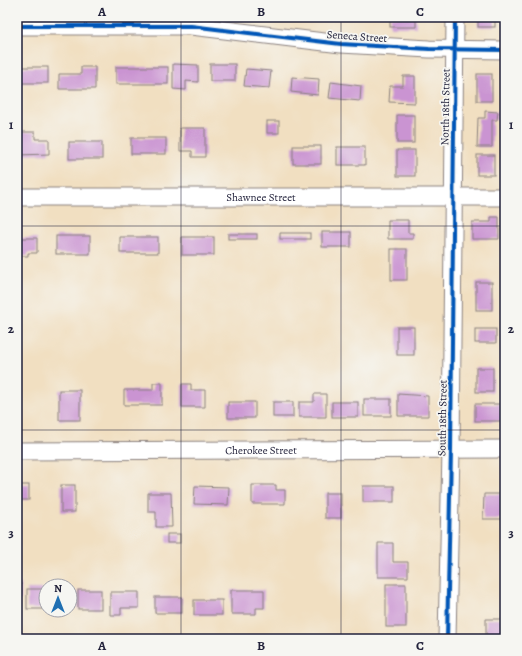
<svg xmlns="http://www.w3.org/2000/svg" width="522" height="656" font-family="Alegreya,serif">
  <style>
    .building { fill: #ca94d2 }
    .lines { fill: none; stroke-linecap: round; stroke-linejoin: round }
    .minor-casing { stroke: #8a807e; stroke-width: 19 }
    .minor { stroke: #fff; stroke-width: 17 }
    .cycleway-casing { stroke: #f6f6f2; stroke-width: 6 }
    .cycleway { stroke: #0057b8; stroke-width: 4 }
    .grid { fill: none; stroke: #22223b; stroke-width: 1; stroke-opacity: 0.55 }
    .labels { text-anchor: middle; stroke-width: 3.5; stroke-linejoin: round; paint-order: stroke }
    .street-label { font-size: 11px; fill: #22223b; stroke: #f6f6f2 }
    .neatline { fill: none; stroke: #22223b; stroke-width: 1.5 }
    .grid-label { font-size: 13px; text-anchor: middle; font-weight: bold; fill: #22223b }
  </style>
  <rect width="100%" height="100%" fill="#f6f6f2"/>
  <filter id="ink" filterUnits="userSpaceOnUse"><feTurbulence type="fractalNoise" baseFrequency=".025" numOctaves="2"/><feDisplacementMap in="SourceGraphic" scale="8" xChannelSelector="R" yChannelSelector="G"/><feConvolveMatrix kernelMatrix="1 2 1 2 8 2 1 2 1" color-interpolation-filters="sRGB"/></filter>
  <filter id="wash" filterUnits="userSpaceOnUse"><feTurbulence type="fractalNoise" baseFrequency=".012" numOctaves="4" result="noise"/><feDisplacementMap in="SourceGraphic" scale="16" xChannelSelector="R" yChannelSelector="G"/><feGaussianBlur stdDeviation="0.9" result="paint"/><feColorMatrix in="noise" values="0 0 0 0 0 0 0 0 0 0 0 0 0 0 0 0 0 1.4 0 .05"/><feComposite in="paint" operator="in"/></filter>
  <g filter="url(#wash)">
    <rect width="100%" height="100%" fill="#f1dfc1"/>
    <g id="blocks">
      <g class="building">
        <rect x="390" y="17" width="26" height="10"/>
        <rect x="478" y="17" width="17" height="10"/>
        <polygon points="173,64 198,65 198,82 186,81 186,90 173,89"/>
        <rect x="210" y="64" width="25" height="17"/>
        <rect x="17" y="67" width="31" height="16"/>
        <polygon points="81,67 95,67 95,89 59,89 59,74 81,74"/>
        <rect x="116" y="67" width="52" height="17"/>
        <polygon points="246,69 271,71 269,88 244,86"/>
        <rect x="477" y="74" width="15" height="27"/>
        <polygon points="403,76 415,76 415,103 389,102 390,86 403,86"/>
        <polygon points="292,77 319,79 318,95 291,92"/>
        <polygon points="331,82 361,86 360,101 329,98"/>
        <polygon points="485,111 498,112 497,120 492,120 492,147 477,147 478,118 485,118"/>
        <rect x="397" y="115" width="17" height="28"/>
        <rect x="267" y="121" width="12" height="12"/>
        <polygon points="180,128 205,128 205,157 192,157 192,151 180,151"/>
        <polygon points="21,132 35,132 35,139 49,139 49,154 17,155 17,140 21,140"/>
        <rect x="131" y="138" width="35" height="16"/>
        <rect x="69" y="142" width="33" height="17"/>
        <rect x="293" y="146" width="28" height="18"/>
        <rect x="337" y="147" width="28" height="18"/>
        <rect x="397" y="150" width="18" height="26"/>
        <rect x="477" y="155" width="17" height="20"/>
        <polygon points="491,217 499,217 499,239 472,239 472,222 491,222"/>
        <polygon points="388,220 408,220 408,233 413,233 413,239 388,239"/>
        <rect x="322" y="232" width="29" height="15"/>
        <rect x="280" y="233" width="30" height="6"/>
        <rect x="228" y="234" width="29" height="5"/>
        <rect x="56" y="236" width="34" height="18"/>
        <rect x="120" y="237" width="38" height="16"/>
        <rect x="182" y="237" width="32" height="18"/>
        <polygon points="17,238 37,238 37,253 28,253 28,256 17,256"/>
        <rect x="391" y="249" width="16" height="31"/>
        <rect x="476" y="282" width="16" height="28"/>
        <rect x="397" y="327" width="17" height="28"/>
        <rect x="475" y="329" width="21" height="14"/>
        <rect x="476" y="368" width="17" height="24"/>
        <polygon points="153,383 162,383 162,405 124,405 124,390 153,390"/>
        <polygon points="182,384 191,384 191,390 205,390 205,407 182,407"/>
        <rect x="59" y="390" width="21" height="30"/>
        <polygon points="314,394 326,394 326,417 299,417 299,402 314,402"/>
        <polygon points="398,394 428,396 428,416 398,416"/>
        <rect x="364" y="399" width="27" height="17"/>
        <rect x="228" y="402" width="27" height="16"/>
        <rect x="273" y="402" width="20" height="15"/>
        <rect x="332" y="402" width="26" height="15"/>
        <rect x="475" y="404" width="26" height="17"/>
        <rect x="17" y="485" width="12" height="15"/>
        <rect x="61" y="485" width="14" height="27"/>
        <polygon points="252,485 276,485 276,490 285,490 285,504 252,504"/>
        <polygon points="195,486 229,487 228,505 194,504"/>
        <rect x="363" y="486" width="31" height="16"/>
        <polygon points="148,493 171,493 172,527 156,527 156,512 148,512"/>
        <rect x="325" y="493" width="16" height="25"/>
        <polygon points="484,494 504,494 505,519 483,519"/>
        <rect x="167" y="534" width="13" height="9"/>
        <polygon points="378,543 393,543 393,562 408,562 408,577 378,577"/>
        <rect x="17" y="584" width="4" height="16"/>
        <rect x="386" y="584" width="20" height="43"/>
        <rect x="27" y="589" width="19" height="20"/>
        <rect x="78" y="590" width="23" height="19"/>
        <polygon points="231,590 264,590 264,608 256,608 256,614 231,614"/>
        <polygon points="110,592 139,592 139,608 121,608 121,615 110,615"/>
        <rect x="155" y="597" width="27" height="16"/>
        <rect x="194" y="600" width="28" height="15"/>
        <polygon points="486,619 504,619 505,639 486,639"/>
      </g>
    </g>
  </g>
  <g filter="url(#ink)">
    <use href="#blocks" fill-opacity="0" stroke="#8a807e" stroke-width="1"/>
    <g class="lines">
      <defs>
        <g id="minor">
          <polyline points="17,26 191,26 341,44 429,49 505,50"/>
          <path id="s1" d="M17 197H505"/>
          <path id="s2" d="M17 451 505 449"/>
          <polyline points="447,639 451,450 455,17"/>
        </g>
      </defs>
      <use href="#minor" class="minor-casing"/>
      <use href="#minor" class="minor"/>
      <defs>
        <g id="cycleway">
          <polyline points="17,26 191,26 341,44 429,49 505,50"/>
          <polyline points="447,639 451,450 455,17"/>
        </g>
      </defs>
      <use href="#cycleway" class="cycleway-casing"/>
      <use href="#cycleway" class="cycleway"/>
    </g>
  </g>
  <path class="grid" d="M181 17V639M341 17V639M17 226H505M17 430H505"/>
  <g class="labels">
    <g class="street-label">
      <text transform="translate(357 36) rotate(4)" y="4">Seneca Street</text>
      <text transform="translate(445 107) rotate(-89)" y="4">North 18th Street</text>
      <text dy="4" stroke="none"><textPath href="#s1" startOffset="244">Shawnee Street</textPath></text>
      <text transform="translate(442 418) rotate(-89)" y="4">South 18th Street</text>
      <text dy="4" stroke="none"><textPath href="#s2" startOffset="244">Cherokee Street</textPath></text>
    </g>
  </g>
  <rect width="522" height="656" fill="none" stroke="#f6f6f2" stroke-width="44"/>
  <g transform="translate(58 598)"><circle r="19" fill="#f6f6f2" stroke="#a1a1a9"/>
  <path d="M0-3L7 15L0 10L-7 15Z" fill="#1f6fb2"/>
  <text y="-6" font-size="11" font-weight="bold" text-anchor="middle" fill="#22223b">N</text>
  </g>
  <rect x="22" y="22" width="478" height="612" class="neatline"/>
  <g class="grid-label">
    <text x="102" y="16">A</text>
    <text x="261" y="16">B</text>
    <text x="420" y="16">C</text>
    <text x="11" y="129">1</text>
    <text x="511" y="129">1</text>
    <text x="11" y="333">2</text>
    <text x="511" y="333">2</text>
    <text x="11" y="537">3</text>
    <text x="511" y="537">3</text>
    <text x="102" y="650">A</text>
    <text x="261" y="650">B</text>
    <text x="420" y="650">C</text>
  </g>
</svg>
